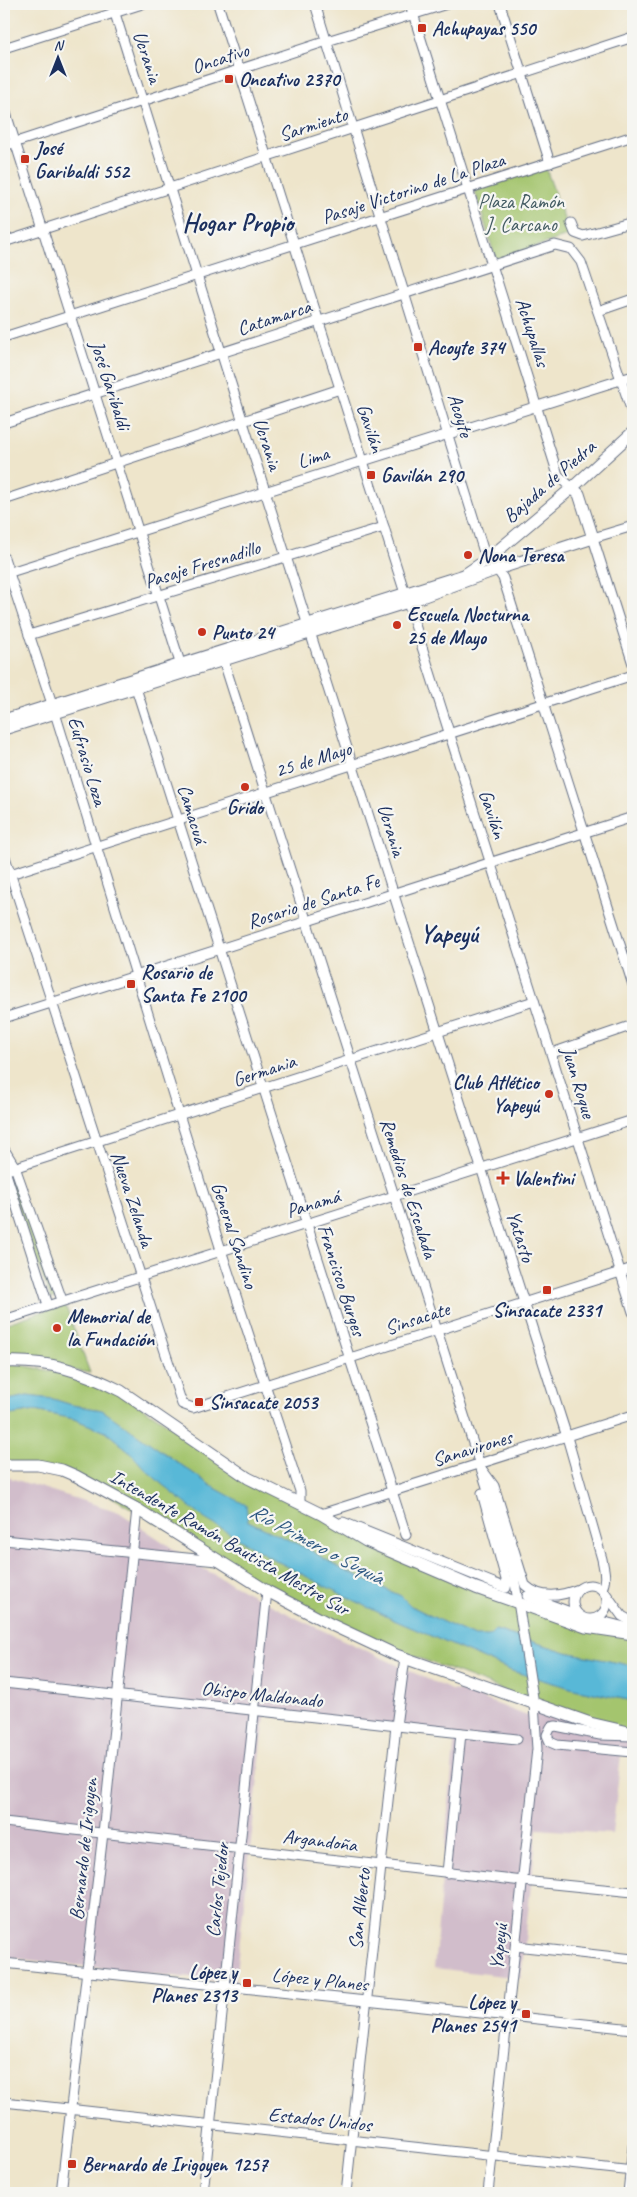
<svg xmlns="http://www.w3.org/2000/svg" width="637" height="2197" font-family="Caveat,sans-serif">
  <style>
    .industrial { fill: #d1bdcb }
    .green { fill: #a4c56e; stroke: #607a66 }
    .water { fill: #59b8d7; stroke: #3a749a }
    .lines { fill: none; stroke-linecap: round; stroke-linejoin: round }
    .minor-casing { stroke: #656f84; stroke-width: 11 }
    .major-casing { stroke: #656f84; stroke-width: 13 }
    .minor { stroke: #fff; stroke-width: 9 }
    .major { stroke: #fff; stroke-width: 11 }
    .poi-dot { fill: #c8321e; stroke: #f6f6f2; stroke-width: 2 }
    .labels { text-anchor: middle; stroke-width: 4.5; stroke-linejoin: round; paint-order: stroke }
    .poi-label { font-size: 20px; font-weight: bold; fill: #1b2f5e; stroke: #f6f6f2; text-anchor: start }
    .street-label { font-size: 20px; fill: #1b2f5e; stroke: #f6f6f2 }
    .park-label { font-size: 20px; fill: #445c63; stroke: #f6f6f2 }
    .water-label { font-size: 21px; font-style: italic; fill: #2e5882; stroke: #f6f6f2 }
    .district-label { font-size: 25px; font-weight: bold; fill: #1b2f5e; stroke: #f6f6f2 }
  </style>
  <rect width="100%" height="100%" fill="#f6f6f2"/>
  <filter id="ink" filterUnits="userSpaceOnUse"><feTurbulence type="fractalNoise" baseFrequency=".02" numOctaves="2"/><feDisplacementMap in="SourceGraphic" scale="10" xChannelSelector="R" yChannelSelector="G"/><feConvolveMatrix kernelMatrix="1 2 1 2 8 2 1 2 1" color-interpolation-filters="sRGB"/></filter>
  <filter id="wash" filterUnits="userSpaceOnUse"><feTurbulence type="fractalNoise" baseFrequency=".0096" numOctaves="4" result="noise"/><feDisplacementMap in="SourceGraphic" scale="20" xChannelSelector="R" yChannelSelector="G"/><feGaussianBlur stdDeviation="1.12" result="paint"/><feColorMatrix in="noise" values="0 0 0 0 0 0 0 0 0 0 0 0 0 0 0 0 0 1.4 0 .05"/><feComposite in="paint" operator="in"/></filter>
  <g filter="url(#wash)">
    <rect width="100%" height="100%" fill="#eee5cb"/>
    <polygon class="industrial" points="7,1477 119,1512 200,1567 298,1619 451,1690 466,1692 527,1716 534,1704 633,1736 633,1757 621,1755 612,1834 537,1829 521,1978 434,1968 455,1736 265,1716 235,1983 4,1957 4,1511"/>
    <g class="green">
      <polygon points="545,166 570,235 496,260 474,188"/>
      <polygon points="12,1171 58,1297 51,1299 6,1173"/>
      <polygon points="65,1304 90,1373 4,1358 4,1324"/>
      <polygon points="4,1362 100,1380 266,1488 519,1603 633,1634 633,1666 566,1652 496,1630 489,1636 474,1636 441,1621 411,1606 401,1596 343,1570 310,1550 248,1521 245,1505 213,1487 102,1410 72,1405 53,1399 27,1396 4,1401"/>
      <polygon points="35,1411 74,1419 106,1432 128,1450 145,1469 164,1486 273,1559 394,1620 512,1671 574,1689 633,1701 633,1733 590,1723 332,1625 76,1476 4,1465 4,1416"/>
    </g>
    <polygon class="water" points="27,1396 53,1399 72,1405 102,1410 213,1487 246,1505 248,1521 310,1550 343,1570 401,1596 411,1606 441,1621 474,1636 489,1636 495,1630 566,1652 633,1666 633,1701 574,1689 512,1671 394,1620 319,1583 273,1559 205,1519 164,1486 145,1469 128,1450 106,1432 74,1419 35,1411 4,1416 4,1401"/>
  </g>
  <g filter="url(#ink)">
    <g class="lines">
      <defs>
        <g id="minor">
          <path d="M112 4 243 422 567 1437 602 1559C604 1570 607 1579 602 1589"/>
          <polyline points="218,4 633,1312"/>
          <polyline points="315,4 483,549 503,578 633,985"/>
          <polyline points="410,4 558,475 572,488"/>
          <polyline points="500,4 550,163"/>
          <polyline points="4,48 142,4"/>
          <polyline points="4,107 182,669"/>
          <polyline points="4,146 327,41 447,4"/>
          <polyline points="571,223 575,233 583,236 633,222"/>
          <polyline points="4,242 633,37"/>
          <polyline points="598,311 633,299"/>
          <polyline points="4,337 633,136"/>
          <polyline points="4,423 555,245 571,249 581,262 633,415"/>
          <polyline points="4,500 340,389"/>
          <polyline points="633,526 593,538 633,664"/>
          <polyline points="4,558 55,713 221,1250 300,1491 300,1504"/>
          <polyline points="4,574 633,376"/>
          <polyline points="29,635 384,527"/>
          <polyline points="222,656 493,1506 514,1576 534,1704 537,1749 488,2193"/>
          <polyline points="136,688 406,1535"/>
          <polyline points="4,854 182,1404 193,1408 633,1268"/>
          <polyline points="4,876 633,675"/>
          <polyline points="4,1018 633,817"/>
          <polyline points="552,1053 633,1025"/>
          <polyline points="4,1149 15,1167 62,1300"/>
          <polyline points="4,1167 48,1305"/>
          <polyline points="4,1171 534,1001"/>
          <polyline points="4,1320 633,1120"/>
          <path d="M483 1471 494 1486 525 1585C541 1600 561 1596 579 1589"/>
          <polyline points="321,1514 633,1415"/>
          <polyline points="343,1522 506,1588 507,1583 482,1493"/>
          <polyline points="4,1540 217,1561"/>
          <circle cx="590" cy="1602" r="17"/>
          <polyline points="606,1594 622,1616 633,1622"/>
          <polyline points="527,1596 578,1615"/>
          <polyline points="593,1619 633,1629"/>
          <polyline points="4,1683 517,1739"/>
          <polyline points="633,1736 600,1735 556,1726 551,1727 547,1735 550,1742 557,1745 633,1752"/>
          <polyline points="4,1822 523,1881 633,1892"/>
          <polyline points="447,1873 461,1733"/>
          <polyline points="516,1946 633,1959"/>
          <polyline points="4,1963 633,2029"/>
          <polyline points="4,2102 633,2171"/>
          <polyline points="61,2193 103,1833 137,1509"/>
          <polyline points="203,2193 267,1591"/>
          <polyline points="346,2193 396,1726 405,1658"/>
          <polyline points="628,2193 633,2146"/>
        </g>
        <g id="major">
          <polyline points="4,720 464,575 489,558 572,488 633,432"/>
          <polyline points="4,729 408,602 498,569 593,538 579,494 572,488"/>
          <path d="M4 1362C49 1360 82 1371 121 1391L248 1478 321 1514 366 1541 476 1588 586 1627 633 1634"/>
          <polyline points="4,1465 38,1465 62,1470 76,1476 137,1509 267,1591 332,1625 396,1655 590,1723 633,1733"/>
        </g>
      </defs>
      <use href="#minor" class="minor-casing"/>
      <use href="#major" class="major-casing"/>
      <use href="#minor" class="minor"/>
      <use href="#major" class="major"/>
    </g>
  </g>
  <g class="poi-dot">
    <rect x="417" y="23" width="10" height="10" rx="2.5"/>
    <rect x="224" y="74" width="10" height="10" rx="2.5"/>
    <rect x="20" y="154" width="10" height="10" rx="2.5"/>
    <rect x="413" y="342" width="10" height="10" rx="2.5"/>
    <rect x="366" y="470" width="10" height="10" rx="2.5"/>
    <circle cx="468" cy="555" r="5"/>
    <circle cx="397" cy="625" r="5"/>
    <circle cx="202" cy="632" r="5"/>
    <circle cx="245" cy="787" r="5"/>
    <rect x="126" y="979" width="10" height="10" rx="2.5"/>
    <circle cx="549" cy="1094" r="5"/>
    <path d="M500.5 1170.5h5v5h5v5h-5v5h-5v-5h-5v-5h5z"/>
    <rect x="542" y="1285" width="10" height="10" rx="2.5"/>
    <circle cx="57" cy="1328" r="5"/>
    <rect x="194" y="1397" width="10" height="10" rx="2.5"/>
    <rect x="242" y="1978" width="10" height="10" rx="2.5"/>
    <rect x="521" y="2009" width="10" height="10" rx="2.5"/>
    <rect x="67" y="2159" width="10" height="10" rx="2.5"/>
  </g>
  <g class="labels">
    <g class="poi-label">
      <text x="432" y="35">Achupayas 550</text>
      <text x="239" y="86">Oncativo 2370</text>
      <text x="35" y="155">José<tspan x="35" dy="23">Garibaldi 552</tspan></text>
      <text x="428" y="354">Acoyte 374</text>
      <text x="381" y="482">Gavilán 290</text>
      <text x="478" y="562">Nona Teresa</text>
      <text x="407" y="621">Escuela Nocturna<tspan x="407" dy="23">25 de Mayo</tspan></text>
      <text x="212" y="639">Punto 24</text>
      <text x="245" y="814" text-anchor="middle">Grido</text>
      <text x="141" y="979">Rosario de<tspan x="141" dy="23">Santa Fe 2100</tspan></text>
      <text x="539" y="1089" text-anchor="end">Club Atlético<tspan x="539" dy="23">Yapeyú</tspan></text>
      <text x="513" y="1185">Valentini</text>
      <text x="547" y="1317" text-anchor="middle">Sinsacate 2331</text>
      <text x="67" y="1323">Memorial de<tspan x="67" dy="23">la Fundación</tspan></text>
      <text x="209" y="1409">Sinsacate 2053</text>
      <text x="237" y="1979" text-anchor="end">López y<tspan x="237" dy="23">Planes 2313</tspan></text>
      <text x="516" y="2009" text-anchor="end">López y<tspan x="516" dy="23">Planes 2541</tspan></text>
      <text x="82" y="2171">Bernardo de Irigoyen 1257</text>
    </g>
    <g class="street-label">
      <text transform="translate(148 57) rotate(72)" y="7">Ucrania</text>
      <text transform="translate(220 58) rotate(-18)" y="7">Oncativo</text>
      <text transform="translate(313 124) rotate(-18)" y="7">Sarmiento</text>
      <text transform="translate(413 188) rotate(-18)" y="7">Pasaje Victorino de La Plaza</text>
      <text transform="translate(274 317) rotate(-18)" y="7">Catamarca</text>
      <text transform="translate(533 332) rotate(72)" y="7">Achupallas</text>
      <text transform="translate(111 385) rotate(72)" y="7">José Garibaldi</text>
      <text transform="translate(461 415) rotate(73)" y="7">Acoyte</text>
      <text transform="translate(371 428) rotate(72)" y="7">Gavilán</text>
      <text transform="translate(268 444) rotate(72)" y="7">Ucrania</text>
      <text transform="translate(313 457) rotate(-18)" y="7">Lima</text>
      <text transform="translate(549 481) rotate(-41)" y="7">Bajada de Piedra</text>
      <text transform="translate(202 564) rotate(-17)" y="7">Pasaje Fresnadillo</text>
      <text transform="translate(313 759) rotate(-17)" y="7">25 de Mayo</text>
      <text transform="translate(88 761) rotate(73)" y="7">Eufrasio Loza</text>
      <text transform="translate(193 814) rotate(73)" y="7">Camacuá</text>
      <text transform="translate(493 814) rotate(72)" y="7">Gavilán</text>
      <text transform="translate(392 830) rotate(73)" y="7">Ucrania</text>
      <text transform="translate(313 901) rotate(-18)" y="7">Rosario de Santa Fe</text>
      <text transform="translate(264 1070) rotate(-18)" y="7">Germania</text>
      <text transform="translate(579 1082) rotate(73)" y="7">Juan Roque</text>
      <text transform="translate(409 1188) rotate(72)" y="7">Remedios de Escalada</text>
      <text transform="translate(133 1199) rotate(72)" y="7">Nueva Zelanda</text>
      <text transform="translate(313 1203) rotate(-17)" y="7">Panamá</text>
      <text transform="translate(235 1235) rotate(72)" y="7">General Sandino</text>
      <text transform="translate(521 1236) rotate(72)" y="7">Yatasto</text>
      <text transform="translate(342 1280) rotate(72)" y="7">Francisco Burges</text>
      <text transform="translate(417 1318) rotate(-18)" y="7">Sinsacate</text>
      <text transform="translate(472 1448) rotate(-17)" y="7">Sanavirones</text>
      <text transform="translate(230 1542) rotate(30)" y="7">Intendente Ramón Bautista Mestre Sur</text>
      <text transform="translate(262 1694) rotate(6)" y="7">Obispo Maldonado</text>
      <text transform="translate(320 1840) rotate(7)" y="7">Argandoña</text>
      <text transform="translate(83 1849) rotate(-84)" y="7">Bernardo de Irigoyen</text>
      <text transform="translate(217 1890) rotate(-84)" y="7">Carlos Tejedor</text>
      <text transform="translate(359 1909) rotate(-84)" y="7">San Alberto</text>
      <text transform="translate(498 1947) rotate(-84)" y="7">Yapeyú</text>
      <text transform="translate(320 1979) rotate(6)" y="7">López y Planes</text>
      <text transform="translate(320 2119) rotate(6)" y="7">Estados Unidos</text>
    </g>
    <g class="park-label">
      <text x="521" y="208">Plaza Ramón<tspan x="521" dy="23">J. Carcano</tspan></text>
    </g>
    <g class="water-label">
      <text transform="translate(317 1544) rotate(28)" y="7">Río Primero o Suquía</text>
    </g>
    <g class="district-label">
      <text x="238" y="231">Hogar Propio</text>
      <text x="449" y="942">Yapeyú</text>
    </g>
  </g>
  <rect width="637" height="2197" fill="none" stroke="#f6f6f2" stroke-width="20"/>
  <g transform="translate(58 58)" stroke="#f6f6f2" stroke-width="4" paint-order="stroke">
  <path d="M0-4L9 19L0 12L-9 19Z" fill="#1b2f5e"/>
  <text y="-8" font-size="14" font-weight="bold" text-anchor="middle" fill="#1b2f5e">N</text>
  </g>
</svg>
